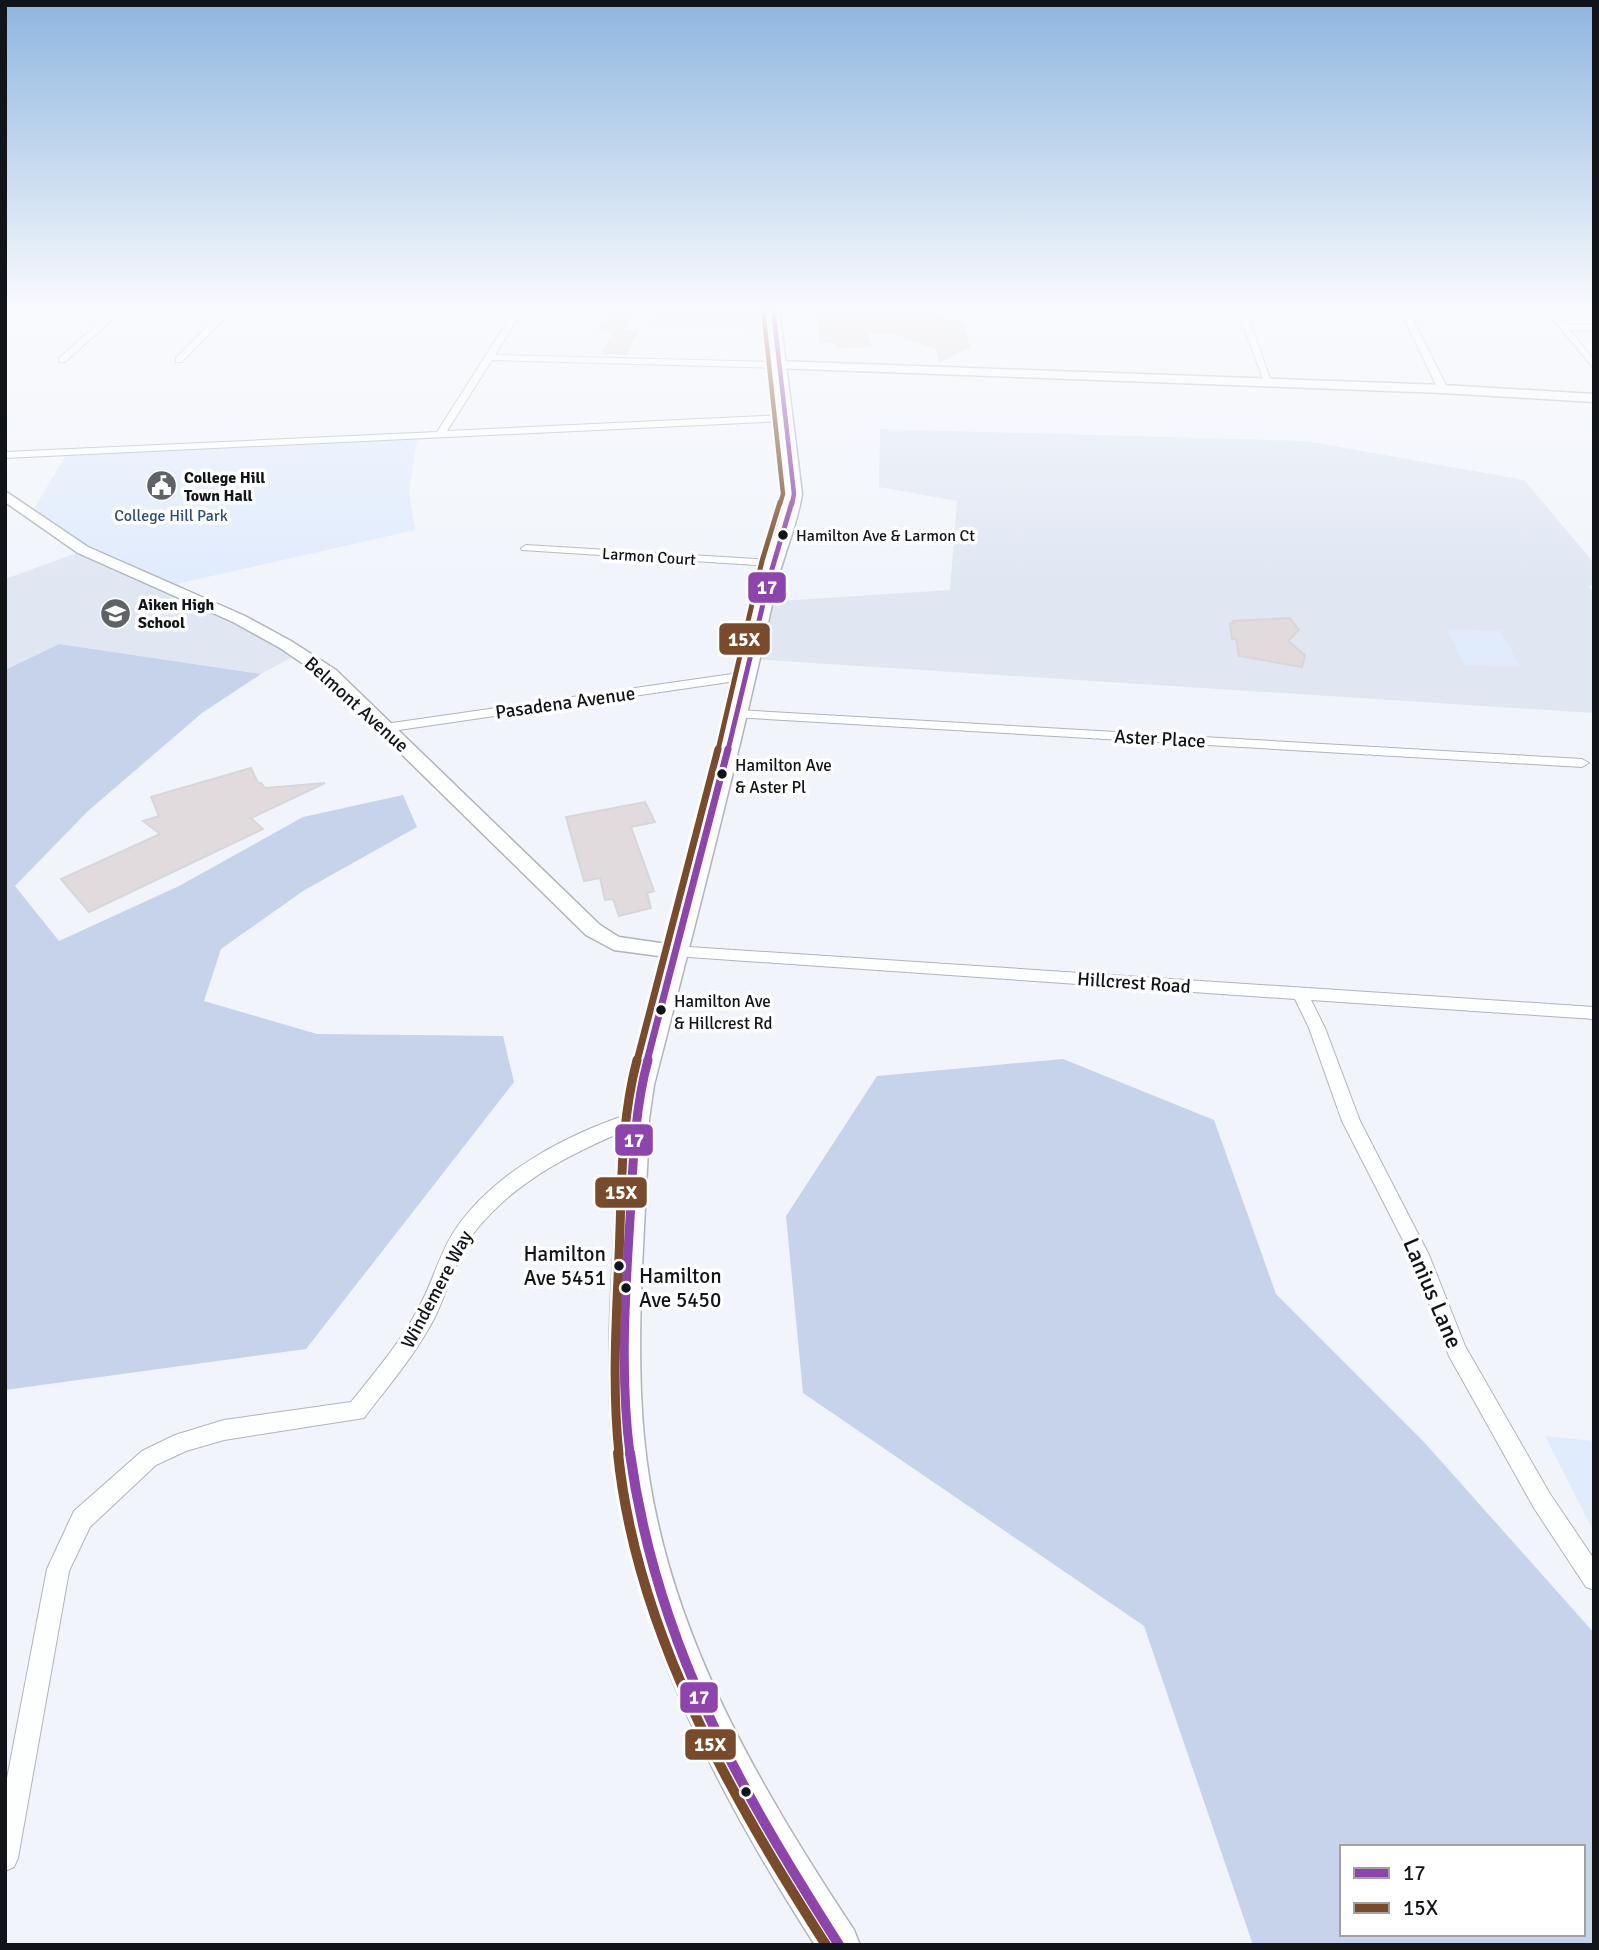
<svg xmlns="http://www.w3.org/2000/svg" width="1599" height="1950" font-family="Signika,sans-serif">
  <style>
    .built { fill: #e0e7f3 }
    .green { fill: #e0ebfc }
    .forest { fill: #c6d3ea; fill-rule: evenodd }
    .building { fill: #e1dbdd; stroke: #d8d7d8; stroke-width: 2 }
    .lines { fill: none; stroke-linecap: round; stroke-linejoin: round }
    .street-casing { stroke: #b1b4b8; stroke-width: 2 }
    .secondary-casing { stroke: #b1b4b8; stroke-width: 3 }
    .primary-casing { stroke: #b1b4b8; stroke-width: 3 }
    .street { fill: #fdfefe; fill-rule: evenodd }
    .secondary { fill: #fdfefe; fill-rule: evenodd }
    .primary { fill: #fdfefe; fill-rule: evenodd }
    .bus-1-far4-casing { stroke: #fff; stroke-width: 8 }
    .bus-1-far3-casing { stroke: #fff; stroke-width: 9 }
    .bus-1-far2-casing { stroke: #fff; stroke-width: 12 }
    .bus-1-far1-casing { stroke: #fff; stroke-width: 14 }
    .bus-1-casing { stroke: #fff; stroke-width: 16 }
    .bus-2-far4-casing { stroke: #fff; stroke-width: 8 }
    .bus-2-far3-casing { stroke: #fff; stroke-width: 9 }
    .bus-2-far2-casing { stroke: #fff; stroke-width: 12 }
    .bus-2-far1-casing { stroke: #fff; stroke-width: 14 }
    .bus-2-casing { stroke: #fff; stroke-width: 16 }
    .bus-1-far4 { stroke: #8e44ad; stroke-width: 4.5 }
    .bus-1-far3 { stroke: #8e44ad; stroke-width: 5 }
    .bus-1-far2 { stroke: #8e44ad; stroke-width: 7 }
    .bus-1-far1 { stroke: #8e44ad; stroke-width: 9 }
    .bus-1 { stroke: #8e44ad; stroke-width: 10 }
    .bus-2-far4 { stroke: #7a4b2a; stroke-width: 4.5 }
    .bus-2-far3 { stroke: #7a4b2a; stroke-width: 5 }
    .bus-2-far2 { stroke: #7a4b2a; stroke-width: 7 }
    .bus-2-far1 { stroke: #7a4b2a; stroke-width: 9 }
    .bus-2 { stroke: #7a4b2a; stroke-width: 10 }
    .bus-dot { fill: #111418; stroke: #fff; stroke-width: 2.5 }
    .labels { text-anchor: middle; stroke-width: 7; stroke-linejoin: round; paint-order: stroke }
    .far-poi-label { font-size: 16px; font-weight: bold; fill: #111418; stroke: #fff; text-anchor: start }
    .far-park-label { font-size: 16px; fill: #2e4b7b; stroke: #fff }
    .far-bus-label { font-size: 16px; fill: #111418; stroke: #fff; text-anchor: start }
    .far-street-label { font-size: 16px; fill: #111418; stroke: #fff }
    .bus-label { font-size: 17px; fill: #111418; stroke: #fff; text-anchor: start }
    .street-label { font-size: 19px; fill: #111418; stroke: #fff }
    .near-bus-label { font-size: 21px; fill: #111418; stroke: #fff; text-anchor: end }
    .near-street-label { font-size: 23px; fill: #111418; stroke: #fff }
    .line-badge { stroke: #fff; stroke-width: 2.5 }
    .badge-label { font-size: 19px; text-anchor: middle; font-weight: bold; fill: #fff }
  </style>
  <rect width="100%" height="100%" fill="#f1f5fb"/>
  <g class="built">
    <polygon points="586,308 771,308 775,330 647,325 652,311 585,311"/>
    <polygon points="880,429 1306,441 1524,480 1594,563 1594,585 1589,586 1594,594 1594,713 750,659 764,602 950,590 957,501 879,487"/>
    <polygon points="85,550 300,653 261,674 59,644 5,670 5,579"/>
  </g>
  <g class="green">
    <polygon points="418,435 409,492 415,530 163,587 145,580 30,515 68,452"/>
    <polygon points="1447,629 1501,631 1520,667 1464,665"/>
    <polygon points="1545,1436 1594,1441 1594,1532"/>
  </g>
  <g class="forest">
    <polygon points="59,644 261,674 202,713 88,811 15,886 59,941 179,886 303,817 403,795 417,827 303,891 221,949 204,1001 317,1034 503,1036 514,1082 306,1349 5,1390 5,670"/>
    <path d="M1063 1059 1214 1120 1276 1294 1424 1442 1594 1633V1945H1253L1144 1626 803 1393 786 1216 877 1076ZM1342 1847H1583V1934H1342Z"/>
  </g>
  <g class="building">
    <polygon points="928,308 929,313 963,324 969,347 940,361 937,348 890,332 866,332 870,346 837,347 835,342 820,342 819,310"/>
    <polygon points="612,309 633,309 622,331 637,331 626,354 603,353 615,330 617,330 600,330"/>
    <polygon points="1290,618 1299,630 1288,641 1305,655 1302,667 1239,656 1236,639 1232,639 1230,623 1234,623 1233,621"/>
    <polygon points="251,768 258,783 261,783 265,788 325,783 251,818 263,829 89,912 61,879 160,834 143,821 159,816 151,797"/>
    <polygon points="645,802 655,822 631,827 654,891 647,893 651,908 619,916 613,899 605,900 600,878 584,881 566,817"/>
  </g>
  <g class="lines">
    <defs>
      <g id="street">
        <polygon points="116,308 125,308 65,362 59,362 59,358"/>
        <polygon points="225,308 234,308 182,362 176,362 176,358"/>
        <polygon points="516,308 524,308 495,355 779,362 783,365 779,368 492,360 447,431 785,415 790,418 785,421 5,458 5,452 437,432"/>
        <polygon points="1237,308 1245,308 1272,384 1264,382"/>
        <polygon points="1399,308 1407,308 1448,389 1446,391 1438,389"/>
        <polygon points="1544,308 1552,308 1566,325 1594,325 1594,331 1570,330 1594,360 1594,369"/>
        <polygon points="526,545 772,560 778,563 772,566 522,550 521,548"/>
        <polygon points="746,672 752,676 750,679 385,732 379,728 385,724"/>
        <polygon points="738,710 1582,759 1589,763 1582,767 733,717 733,711"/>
        <polygon points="674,946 1594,1007 1594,1019 1311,1000 1325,1028 1360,1121 1429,1255 1465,1346 1550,1494 1594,1559 1594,1590 1586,1587 1534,1508 1449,1356 1411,1256 1342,1121 1309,1028 1295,999 674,956 666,951"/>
        <path d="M635 1112 641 1114 644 1119 641 1124C578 1150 515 1179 473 1234 455 1259 448 1290 435 1317 416 1354 389 1385 364 1418L224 1440 186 1451 156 1465 90 1527 69 1571 18 1858 14 1867 5 1871V1789L47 1569 74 1511 142 1451 175 1435 224 1420 351 1402C375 1372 401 1342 419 1307 433 1282 439 1254 455 1230 495 1171 569 1133 635 1112Z"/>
      </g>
      <g id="secondary">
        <polygon points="779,361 1443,385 1594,394 1594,402 1443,393 775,368 775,362"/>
        <polygon points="5,491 88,547 245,616 291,641 336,670 600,925 619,937 681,946 684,951 681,956 674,958 614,950 586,935 324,678 280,648 233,622 78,553 5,502"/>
      </g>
      <path id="primary" d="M767 308H779L802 494C797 527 782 558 775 591 739 756 696 921 654 1085L649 1119C646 1224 634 1332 644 1437 661 1620 755 1780 854 1930L860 1945H815C717 1792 626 1622 612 1437 604 1332 617 1224 621 1119L628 1085C672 921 718 757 757 591 765 558 780 527 786 494Z"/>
    </defs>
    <use href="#street" class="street-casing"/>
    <use href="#secondary" class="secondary-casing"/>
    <use href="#primary" class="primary-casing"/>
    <use href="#street" class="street"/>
    <use href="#secondary" class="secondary"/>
    <use href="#primary" class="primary"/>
    <defs>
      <polyline id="bus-1-far4" points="773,308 794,494 792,504"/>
      <polyline id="bus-1-far3" points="728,750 769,579 792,502"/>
      <polyline id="bus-1-far2" points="647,1061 728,749"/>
      <path id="bus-1-far1" d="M630 1454C620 1377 625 1297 630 1219 633 1165 634 1112 648 1060"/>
      <path id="bus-1" d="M630 1453C656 1643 738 1786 839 1945"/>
      <polyline id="bus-2-far4" points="763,309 783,494 780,504"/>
      <polyline id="bus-2-far3" points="718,750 762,561 780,502"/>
      <polyline id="bus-2-far2" points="637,1061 718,749"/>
      <path id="bus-2-far1" d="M619 1454C612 1388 616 1323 619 1256 622 1191 620 1124 637 1060"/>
      <path id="bus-2" d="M618 1453C636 1632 731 1796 826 1945"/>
    </defs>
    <use href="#bus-1-far4" class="bus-1-far4-casing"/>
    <use href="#bus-1-far3" class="bus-1-far3-casing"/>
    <use href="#bus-1-far2" class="bus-1-far2-casing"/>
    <use href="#bus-1-far1" class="bus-1-far1-casing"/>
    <use href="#bus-1" class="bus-1-casing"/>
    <use href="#bus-2-far4" class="bus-2-far4-casing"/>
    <use href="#bus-2-far3" class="bus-2-far3-casing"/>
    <use href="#bus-2-far2" class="bus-2-far2-casing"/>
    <use href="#bus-2-far1" class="bus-2-far1-casing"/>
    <use href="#bus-2" class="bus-2-casing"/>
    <use href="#bus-1-far4" class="bus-1-far4"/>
    <use href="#bus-1-far3" class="bus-1-far3"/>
    <use href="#bus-1-far2" class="bus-1-far2"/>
    <use href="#bus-1-far1" class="bus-1-far1"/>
    <use href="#bus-1" class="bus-1"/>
    <use href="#bus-2-far4" class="bus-2-far4"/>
    <use href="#bus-2-far3" class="bus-2-far3"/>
    <use href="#bus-2-far2" class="bus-2-far2"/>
    <use href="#bus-2-far1" class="bus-2-far1"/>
    <use href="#bus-2" class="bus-2"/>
  </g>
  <linearGradient id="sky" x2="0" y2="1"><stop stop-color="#8eb5df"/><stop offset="0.53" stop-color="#f9fafd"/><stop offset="1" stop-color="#f9fafd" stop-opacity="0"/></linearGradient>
  <rect width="1599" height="581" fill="url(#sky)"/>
  <defs>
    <symbol id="civic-disc" viewBox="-11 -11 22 22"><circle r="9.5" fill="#5f6367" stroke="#fff"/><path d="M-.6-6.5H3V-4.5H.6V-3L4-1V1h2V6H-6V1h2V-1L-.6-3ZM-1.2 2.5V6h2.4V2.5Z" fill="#fff"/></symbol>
    <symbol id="school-disc" viewBox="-11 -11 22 22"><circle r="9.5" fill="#5f6367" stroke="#fff"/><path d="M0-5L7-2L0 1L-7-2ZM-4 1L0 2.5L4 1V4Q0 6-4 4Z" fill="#fff"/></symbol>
  </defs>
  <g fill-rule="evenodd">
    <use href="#civic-disc" x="144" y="468" width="35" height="35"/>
    <use href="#school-disc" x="98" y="596" width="35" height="35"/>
  </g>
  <g class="bus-dot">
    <circle cx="783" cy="535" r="6"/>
    <circle cx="722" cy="774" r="6"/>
    <circle cx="661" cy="1010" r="6"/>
    <circle cx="619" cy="1266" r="6"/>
    <circle cx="626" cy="1288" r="6"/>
    <circle cx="746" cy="1792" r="6"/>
  </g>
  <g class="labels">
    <g class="far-poi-label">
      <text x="184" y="483">College Hill<tspan x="184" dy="18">Town Hall</tspan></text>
      <text x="138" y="610">Aiken High<tspan x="138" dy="18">School</tspan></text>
    </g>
    <g class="far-park-label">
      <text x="171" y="521">College Hill Park</text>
    </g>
    <g class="far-bus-label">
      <text x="796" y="541">Hamilton Ave &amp; Larmon Ct</text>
    </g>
    <g class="far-street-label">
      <text transform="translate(649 556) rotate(4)" y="6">Larmon Court</text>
    </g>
    <g class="bus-label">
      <text x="735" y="771">Hamilton Ave<tspan x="735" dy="22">&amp; Aster Pl</tspan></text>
      <text x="674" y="1007">Hamilton Ave<tspan x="674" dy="22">&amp; Hillcrest Rd</tspan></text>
    </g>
    <g class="street-label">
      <text transform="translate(565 702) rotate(-8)" y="7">Pasadena Avenue</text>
      <text transform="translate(357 704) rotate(42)" y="7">Belmont Avenue</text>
      <text transform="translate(1160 738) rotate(3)" y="7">Aster Place</text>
      <text transform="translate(1134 982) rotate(4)" y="7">Hillcrest Road</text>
      <text transform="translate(436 1289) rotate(-62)" y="7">Windemere Way</text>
    </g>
    <g class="near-bus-label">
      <text x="606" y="1261">Hamilton<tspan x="606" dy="24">Ave 5451</tspan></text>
      <text x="639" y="1283" text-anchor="start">Hamilton<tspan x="639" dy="24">Ave 5450</tspan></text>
    </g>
    <g class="near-street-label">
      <text transform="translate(1433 1293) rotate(67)" y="8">Lanius Lane</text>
    </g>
  </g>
  <g class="line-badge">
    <rect x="747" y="571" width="40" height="33" rx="7" fill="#8e44ad"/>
    <rect x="718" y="622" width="53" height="34" rx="7" fill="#7a4b2a"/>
    <rect x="614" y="1123" width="40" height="34" rx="7" fill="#8e44ad"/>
    <rect x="594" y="1176" width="54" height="33" rx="7" fill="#7a4b2a"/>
    <rect x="679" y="1681" width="40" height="33" rx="7" fill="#8e44ad"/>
    <rect x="684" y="1728" width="53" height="33" rx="7" fill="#7a4b2a"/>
  </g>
  <g class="badge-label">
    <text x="767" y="594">17</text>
    <text x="744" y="646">15X</text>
    <text x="634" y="1147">17</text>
    <text x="621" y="1199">15X</text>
    <text x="699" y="1704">17</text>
    <text x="710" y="1751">15X</text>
  </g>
  <rect width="1599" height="1950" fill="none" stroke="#111418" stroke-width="14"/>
  <rect x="1340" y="1845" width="245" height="91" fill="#ffffff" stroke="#a0a1a3" stroke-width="2"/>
  <rect x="1354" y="1868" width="35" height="10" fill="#8e44ad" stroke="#a0a1a3" stroke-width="2"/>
  <text x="1403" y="1880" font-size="21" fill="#111418">17</text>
  <rect x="1354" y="1903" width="35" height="10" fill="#7a4b2a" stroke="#a0a1a3" stroke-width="2"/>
  <text x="1403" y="1915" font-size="21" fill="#111418">15X</text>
</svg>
